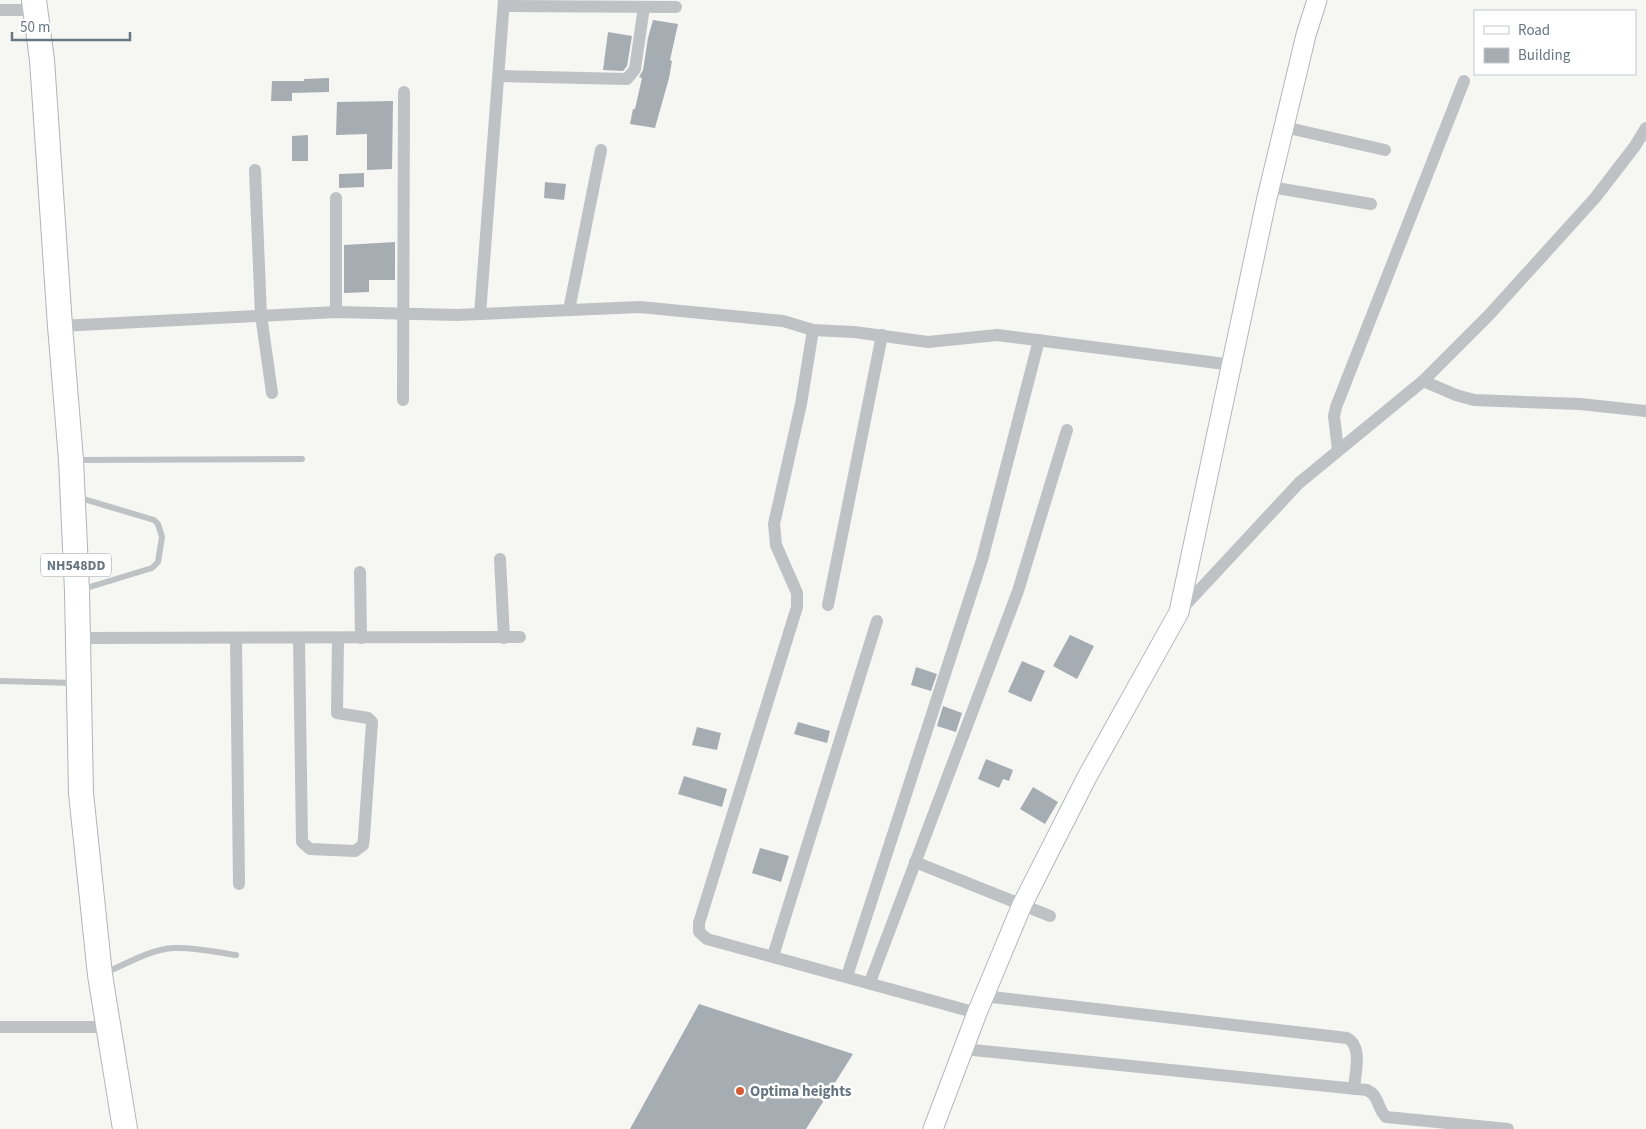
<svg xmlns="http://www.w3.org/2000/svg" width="1646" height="1129" font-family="'Source Sans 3',sans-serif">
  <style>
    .building { fill: #a6adb2 }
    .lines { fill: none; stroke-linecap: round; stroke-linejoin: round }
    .secondary-casing { stroke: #b3b7bb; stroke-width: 21 }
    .highway-casing { stroke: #b1b5b8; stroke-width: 26 }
    .lane { stroke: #bec2c5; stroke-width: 6 }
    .street { stroke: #bec2c5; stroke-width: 12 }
    .secondary { stroke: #fff; stroke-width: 19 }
    .highway { stroke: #fff; stroke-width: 24 }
    .poi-dot { fill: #d55d35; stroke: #fff; stroke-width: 2 }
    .labels { text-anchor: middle; stroke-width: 5; stroke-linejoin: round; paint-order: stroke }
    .shield { fill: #fff; stroke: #959fa8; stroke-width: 1 }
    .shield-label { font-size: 14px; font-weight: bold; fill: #687682 }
    .poi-label { font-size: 15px; font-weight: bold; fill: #687682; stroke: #fff; text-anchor: start }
  </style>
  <rect width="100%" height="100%" fill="#f6f6f3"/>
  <g class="building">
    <polygon points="653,20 678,24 670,60 672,61 669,78 655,128 630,124 633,109 635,109 642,78 639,77 643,70 648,38"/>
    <polygon points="608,32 632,36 627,66 623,71 603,70"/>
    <polygon points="329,78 329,92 292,93 292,101 271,101 272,81 304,81 304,79"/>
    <polygon points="393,101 392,169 367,170 367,134 336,135 337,102"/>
    <polygon points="308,135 308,161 292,161 292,136"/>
    <polygon points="364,173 364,187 339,188 339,174"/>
    <polygon points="545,182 566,184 564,200 544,198"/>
    <polygon points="395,242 395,280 369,280 369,292 344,293 344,245"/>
    <polygon points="1070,635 1094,646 1077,679 1053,666"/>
    <polygon points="1022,661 1045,671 1031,702 1008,692"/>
    <polygon points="916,667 937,674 931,691 911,685"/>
    <polygon points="943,706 962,713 956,732 937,726"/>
    <polygon points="798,722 830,731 827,743 794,734"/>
    <polygon points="697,727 721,733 717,750 692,745"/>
    <polygon points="986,759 1013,770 1009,781 1003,779 999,788 978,779"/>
    <polygon points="684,776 727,789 722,807 678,794"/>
    <polygon points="1033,787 1058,802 1045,824 1020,809"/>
    <polygon points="760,848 789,856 781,882 752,873"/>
    <polygon points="699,1004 853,1054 806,1129 630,1129"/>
  </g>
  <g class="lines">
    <defs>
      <polyline id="secondary" points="933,1129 977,1013 1022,905 1087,777 1179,612 1266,202 1306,35 1317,0"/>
      <polyline id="highway" points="34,0 42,60 60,326 71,460 77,591 81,793 100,975 125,1129"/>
    </defs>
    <use href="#secondary" class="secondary-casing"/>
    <use href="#highway" class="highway-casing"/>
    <g class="lane">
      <polyline points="76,460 302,459"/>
      <polyline points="77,497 154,520 158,524 162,537 158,562 152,568 80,590"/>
      <polyline points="0,681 75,683"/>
      <path d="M105 973C126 964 151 949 174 948 195 947 216 952 236 955"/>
    </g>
    <g class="street">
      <polyline points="504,6 676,7"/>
      <polyline points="0,10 35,10"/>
      <polyline points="499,76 627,79 635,69 644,7"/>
      <polyline points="1284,127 1385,150"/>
      <polyline points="255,170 261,315 272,393"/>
      <polyline points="1270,187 1371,204"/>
      <polyline points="336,198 336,312"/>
      <polyline points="569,310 601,150"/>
      <polyline points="480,314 504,0"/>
      <polyline points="60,326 336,312 457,315 640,307 783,321 813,330 854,332 928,342 997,335 1233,365"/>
      <polyline points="813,330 801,404 774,524 776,545 797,593 797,607 699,923 699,932 707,939 977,1013"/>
      <polyline points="1423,381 1456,395 1474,400 1580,404 1646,411"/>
      <polyline points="403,400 404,92"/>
      <polyline points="1338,450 1334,416 1336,407 1464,81"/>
      <polyline points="500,559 504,638"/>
      <polyline points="360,572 361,638"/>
      <polyline points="828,605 882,335"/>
      <polyline points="1179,612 1299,483 1423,381 1489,315 1595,198 1635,146 1646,128"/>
      <polyline points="78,638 520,637"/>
      <polyline points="236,638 239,884"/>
      <polyline points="299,638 302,842 310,849 355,851 363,845 364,837 372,722 368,718 337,713 338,638"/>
      <polyline points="915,862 1050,916"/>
      <polyline points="773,956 877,621"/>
      <polyline points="847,976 982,560 1039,340"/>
      <polyline points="870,982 1018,591 1067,430"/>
      <path d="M983 996 1347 1038C1363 1046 1355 1073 1354 1089"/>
      <polyline points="0,1027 108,1027"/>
      <path d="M963 1049 1367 1090C1380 1096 1377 1109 1386 1117L1508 1129"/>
    </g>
    <use href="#secondary" class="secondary"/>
    <use href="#highway" class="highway"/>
  </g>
  <circle class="poi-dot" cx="740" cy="1091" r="5"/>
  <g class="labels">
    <rect class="shield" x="41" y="553.5" width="70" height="23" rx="4"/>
    <g class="shield-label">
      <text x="76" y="570">NH548DD</text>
    </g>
    <g class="poi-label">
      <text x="750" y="1096">Optima heights</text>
    </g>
  </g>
  <rect x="1474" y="10" width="162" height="65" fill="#ffffff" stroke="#c3c8cd"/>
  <rect x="1484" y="26" width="25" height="8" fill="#ffffff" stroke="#c3c8cd"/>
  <text x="1518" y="35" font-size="15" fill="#687682">Road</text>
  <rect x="1484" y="48" width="25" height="15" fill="#a6adb2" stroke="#c3c8cd"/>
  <text x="1518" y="60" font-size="15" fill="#687682">Building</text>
  <path d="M12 32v8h118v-8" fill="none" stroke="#687682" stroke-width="2.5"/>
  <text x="20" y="32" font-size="15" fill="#687682" stroke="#ffffff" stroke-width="4" paint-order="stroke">50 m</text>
</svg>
